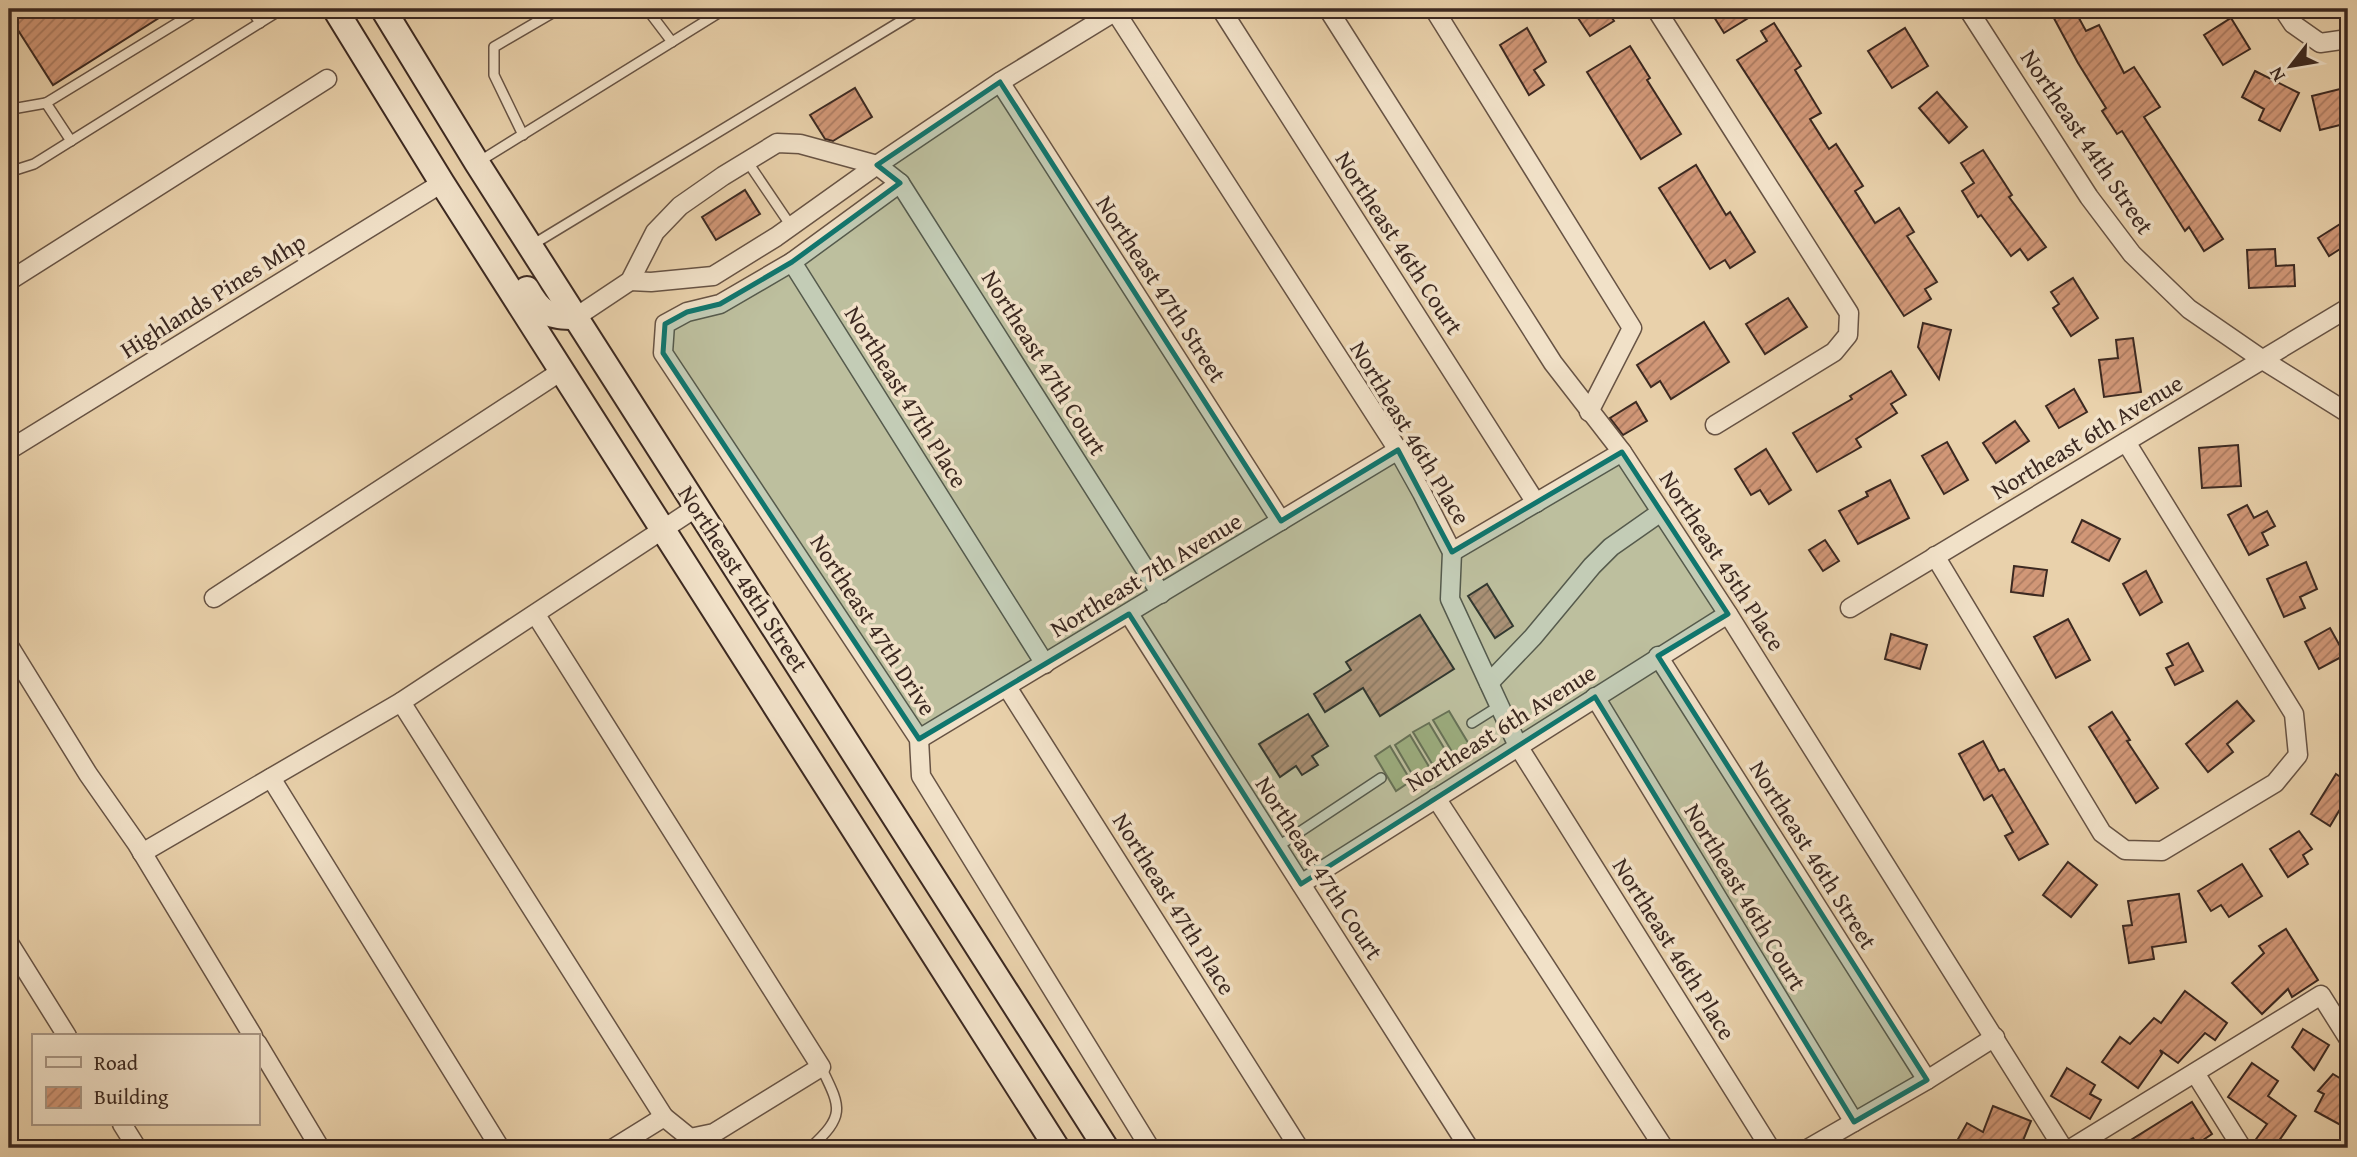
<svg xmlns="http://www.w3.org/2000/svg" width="2357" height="1157" font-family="'Gentium Book Plus',serif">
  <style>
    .pitch { fill: #beb983; stroke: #7d7152; stroke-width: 2 }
    .building { fill: url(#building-hatch); stroke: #3c2921; stroke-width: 2 }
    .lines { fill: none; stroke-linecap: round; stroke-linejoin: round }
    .service-casing { stroke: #675344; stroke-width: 12 }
    .minor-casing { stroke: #675344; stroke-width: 21 }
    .secondary-casing { stroke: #3c2921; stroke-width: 28 }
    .service { stroke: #f1e1c8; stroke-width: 9 }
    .minor { stroke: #f1e1c8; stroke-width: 18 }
    .secondary { stroke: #f1e1c8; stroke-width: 24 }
    .marked { fill: #0f766e; fill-opacity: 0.2; stroke: #0f766e; stroke-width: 5; stroke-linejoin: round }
    .labels { text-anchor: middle; stroke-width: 7; stroke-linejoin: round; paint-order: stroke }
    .street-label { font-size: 24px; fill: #3c2921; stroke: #f1e1c8 }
  </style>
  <defs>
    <pattern id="building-hatch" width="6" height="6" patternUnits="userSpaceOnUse" patternTransform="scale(1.75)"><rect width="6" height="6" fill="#d19777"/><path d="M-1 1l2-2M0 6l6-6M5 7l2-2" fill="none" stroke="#ab7b61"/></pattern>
  </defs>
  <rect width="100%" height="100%" fill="#e9d1ab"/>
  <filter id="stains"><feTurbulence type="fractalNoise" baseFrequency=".00286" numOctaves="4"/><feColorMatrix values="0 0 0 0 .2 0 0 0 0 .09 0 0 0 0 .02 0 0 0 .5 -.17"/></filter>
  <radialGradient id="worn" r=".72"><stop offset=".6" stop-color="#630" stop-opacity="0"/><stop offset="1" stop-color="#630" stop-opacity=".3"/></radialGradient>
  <g class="pitch">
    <polygon points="1449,711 1470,746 1454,755 1433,720"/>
    <polygon points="1429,723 1450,758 1434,767 1413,732"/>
    <polygon points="1410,735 1431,770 1415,779 1395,745"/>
    <polygon points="1390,746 1411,781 1396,791 1375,756"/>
  </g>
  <g class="building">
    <polygon points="9,9 173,9 53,85 9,16"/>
    <polygon points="1572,9 1606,9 1614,21 1590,36"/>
    <polygon points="1709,9 1763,9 1724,33"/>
    <polygon points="2049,9 2074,9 2086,31 2099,25 2124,73 2134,67 2160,107 2144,117 2223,239 2204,251 2189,227 2185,231 2122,131 2117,134 2102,111 2106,108 2078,63"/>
    <polygon points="2231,18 2250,49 2223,65 2204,35"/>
    <polygon points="1774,23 1801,66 1795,70 1821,113 1810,119 1829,149 1836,144 1863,186 1855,191 1875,223 1899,208 1914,232 1907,236 1937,282 1925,289 1931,299 1904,316 1737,60 1767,41 1761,31"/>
    <polygon points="1527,28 1546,62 1534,70 1544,85 1529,95 1500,45"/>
    <polygon points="1905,28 1928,66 1892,88 1868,51"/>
    <polygon points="1630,46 1650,78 1647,80 1681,134 1641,159 1587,72"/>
    <polygon points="2255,71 2299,93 2280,131 2259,120 2264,109 2242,97"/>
    <polygon points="2348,87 2348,123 2320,130 2312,96"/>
    <polygon points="855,88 872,117 833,141 825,139 810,115"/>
    <polygon points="1937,92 1967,127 1949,143 1919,108"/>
    <polygon points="1983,150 2012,195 2009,197 2046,247 2028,260 2020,249 2011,256 1981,215 1978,217 1962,191 1974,183 1961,163"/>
    <polygon points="1696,165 1726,215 1730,212 1755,252 1730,268 1725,260 1710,269 1659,188"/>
    <polygon points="745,190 760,214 716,240 702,217"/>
    <polygon points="2348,219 2348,244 2329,256 2318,238"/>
    <polygon points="2275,249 2276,266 2294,265 2295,286 2249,288 2247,250"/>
    <polygon points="2073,278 2098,318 2071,336 2053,308 2059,304 2051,292"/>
    <polygon points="1788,298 1807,327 1765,354 1746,324"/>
    <polygon points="1704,322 1729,362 1671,399 1660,381 1651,387 1637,365"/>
    <polygon points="1923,323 1951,330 1939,379 1918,347"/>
    <polygon points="2133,338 2141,392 2104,397 2099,360 2118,358 2116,340"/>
    <polygon points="1891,371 1906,395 1891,404 1897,413 1856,439 1861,447 1817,472 1793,433 1852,399 1850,396"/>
    <polygon points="2074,389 2087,412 2059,428 2046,406"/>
    <polygon points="1636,402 1647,421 1623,435 1610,418"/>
    <polygon points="2015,421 2029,441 1996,463 1983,443"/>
    <polygon points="1947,442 1968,480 1944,494 1922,456"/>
    <polygon points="2238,445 2241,486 2202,488 2199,448"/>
    <polygon points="1766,449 1791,490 1769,504 1760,490 1751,495 1735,469"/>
    <polygon points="1890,480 1909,518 1858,544 1839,511 1868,496 1866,492"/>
    <polygon points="2247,505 2254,518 2267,511 2275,526 2262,533 2268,545 2249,555 2228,515"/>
    <polygon points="2082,520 2120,539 2109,561 2072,542"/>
    <polygon points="1825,540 1839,561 1823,571 1809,550"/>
    <polygon points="2306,562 2317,589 2300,597 2305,608 2284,617 2267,579"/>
    <polygon points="2014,566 2047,570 2043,596 2011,592"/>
    <polygon points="2146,571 2162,602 2140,615 2123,584"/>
    <polygon points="1487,584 1513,626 1495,638 1468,596"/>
    <polygon points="1420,615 1454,669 1380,716 1363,688 1325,712 1314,694 1351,670 1346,662"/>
    <polygon points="2068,619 2090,660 2056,678 2034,637"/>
    <polygon points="2330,628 2345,655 2319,669 2305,642"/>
    <polygon points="1891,634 1927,645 1920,669 1885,659"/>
    <polygon points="2188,643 2203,671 2175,685 2166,668 2173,665 2167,654"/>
    <polygon points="2237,701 2254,721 2227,744 2233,752 2208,772 2186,744"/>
    <polygon points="2112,712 2130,740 2127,741 2158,788 2136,803 2089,727"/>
    <polygon points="1308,714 1328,746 1312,756 1318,765 1302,775 1296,766 1280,777 1259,744"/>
    <polygon points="1983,741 1999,771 2004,769 2048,844 2019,860 2005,836 2013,832 1992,795 1984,800 1959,754"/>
    <polygon points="2336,774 2348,782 2348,817 2339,811 2330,826 2311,814"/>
    <polygon points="2299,831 2312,849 2303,855 2308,864 2288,877 2270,849"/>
    <polygon points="2068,862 2097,885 2071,917 2043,895"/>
    <polygon points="2242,864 2262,896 2229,917 2221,905 2211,911 2198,891"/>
    <polygon points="2179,894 2186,942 2152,947 2154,959 2129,963 2123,926 2132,925 2128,901"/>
    <polygon points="2286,929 2318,980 2292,997 2288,989 2262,1014 2232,983 2264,953 2259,946"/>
    <polygon points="2185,991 2227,1023 2215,1040 2205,1033 2178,1063 2160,1050 2162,1054 2138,1088 2102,1062 2120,1037 2130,1044 2154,1018 2161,1023"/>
    <polygon points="2303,1029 2329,1045 2314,1070 2292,1047"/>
    <polygon points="2252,1063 2278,1081 2268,1096 2296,1116 2274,1148 2263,1148 2254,1142 2267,1124 2228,1097"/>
    <polygon points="2067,1068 2095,1085 2090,1094 2101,1100 2090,1119 2051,1096"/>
    <polygon points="2333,1074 2348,1083 2348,1129 2315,1111 2324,1094 2318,1091"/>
    <polygon points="2192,1102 2212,1134 2197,1144 2193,1138 2176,1148 2118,1148"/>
    <polygon points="1993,1106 2031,1121 2020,1148 1953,1148 1967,1123 1983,1132"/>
  </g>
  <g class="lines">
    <defs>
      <g id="service">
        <polyline points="251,9 260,23"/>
        <polyline points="647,9 672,42"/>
        <polyline points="9,104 12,109 46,103"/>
        <polyline points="523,135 494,75 494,47 559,9"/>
        <polyline points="71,141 46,103 200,9"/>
        <polyline points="480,161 725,9"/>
        <polyline points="747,161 791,226"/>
        <polyline points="9,172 34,164 282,9"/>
        <polyline points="532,245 921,9"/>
        <polyline points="1472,723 1499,706"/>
        <polyline points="1277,847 1381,778"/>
        <path d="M810 1148C846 1115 841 1108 821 1067"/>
      </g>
      <g id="minor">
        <polyline points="1221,9 1536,503"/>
        <polyline points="1328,9 1553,363 1622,452 1728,614 2063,1148"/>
        <polyline points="1434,9 1632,328 1589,412"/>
        <polyline points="1656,9 1849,313 1848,335 1834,352 1715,425"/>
        <polyline points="1968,9 2089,197 2132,254 2189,309 2263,360 2348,413"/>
        <polyline points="2283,9 2293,24 2320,43 2348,39"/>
        <polyline points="1115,11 1398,450 1422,493 1452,552 1450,599 1518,746 1770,1148"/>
        <polyline points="1000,82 1281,521"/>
        <polyline points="900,183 792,262 720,304 687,312 665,324 663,353 919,739 921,776 1150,1148"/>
        <polyline points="792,262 1045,664"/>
        <polyline points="9,281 327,79"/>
        <polyline points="630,281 651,282 713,276 776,237 877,165 1000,82 1119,9"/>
        <polyline points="576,317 630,281 655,232 680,206 723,176 777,143 800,144 877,165 900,183 1161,594"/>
        <polyline points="9,450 442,183"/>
        <polyline points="1452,552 1622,452"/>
        <polyline points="1935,556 2102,833 2125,850 2162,851 2275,783 2298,755 2294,714 2126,442"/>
        <polyline points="214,598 563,370"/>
        <polyline points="1850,608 2348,308"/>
        <polyline points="1129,614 1469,1148"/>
        <polyline points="536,615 821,1067 714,1133 690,1138 664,1117 614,1148"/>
        <polyline points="9,646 88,774 137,844 253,1036"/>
        <polyline points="1658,656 1927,1080"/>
        <polyline points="1489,683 1533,637 1592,566 1611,547 1661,512"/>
        <polyline points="1007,687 1299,1148"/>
        <polyline points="1595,697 1854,1122"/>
        <polyline points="401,702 664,1117"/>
        <polyline points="919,739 1398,450"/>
        <polyline points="271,778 500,1148"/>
        <polyline points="1436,798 1664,1148"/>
        <polyline points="142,853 401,702 697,507"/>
        <polyline points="1301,884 1728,614"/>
        <polyline points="9,943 67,1036"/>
        <polyline points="257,1043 320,1148"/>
        <polyline points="2195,1073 2242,1148"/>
        <polyline points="122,1124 137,1148"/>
        <polyline points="1809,1148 1927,1080 1995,1037"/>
        <polyline points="2072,1148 2321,995 2348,1038"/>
      </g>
      <g id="secondary">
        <polyline points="335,9 442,183 1057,1148"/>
        <polyline points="383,9 477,163 1106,1148"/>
        <path d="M527 289C541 314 549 317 576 317"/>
      </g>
    </defs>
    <use href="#service" class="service-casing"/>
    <use href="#minor" class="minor-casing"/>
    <use href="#secondary" class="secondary-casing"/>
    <use href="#service" class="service"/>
    <use href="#minor" class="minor"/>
    <use href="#secondary" class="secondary"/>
  </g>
  <path class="marked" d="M1000 82 1281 521 1398 450 1452 552 1622 452 1728 614 1658 656 1927 1080 1854 1122 1595 697 1301 884 1129 614 919 739 663 353 665 324 687 312 720 304 792 262 900 183 877 165Z"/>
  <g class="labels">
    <g class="street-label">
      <text transform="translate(2087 142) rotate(56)" y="8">Northeast 44th Street</text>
      <text transform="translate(1399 243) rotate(57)" y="8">Northeast 46th Court</text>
      <text transform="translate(1161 289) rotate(57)" y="8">Northeast 47th Street</text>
      <text transform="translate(213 296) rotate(-32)" y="8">Highlands Pines Mhp</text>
      <text transform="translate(1044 363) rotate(58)" y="8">Northeast 47th Court</text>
      <text transform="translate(906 397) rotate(58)" y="8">Northeast 47th Place</text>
      <text transform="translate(1410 433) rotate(59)" y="8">Northeast 46th Place</text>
      <text transform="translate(2087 437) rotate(-31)" y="8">Northeast 6th Avenue</text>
      <text transform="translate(1722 561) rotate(57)" y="8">Northeast 45th Place</text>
      <text transform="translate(1146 575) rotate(-31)" y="8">Northeast 7th Avenue</text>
      <text transform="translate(743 579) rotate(57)" y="8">Northeast 48th Street</text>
      <text transform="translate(873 625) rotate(57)" y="8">Northeast 47th Drive</text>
      <text transform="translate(1501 728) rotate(-32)" y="8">Northeast 6th Avenue</text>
      <text transform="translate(1813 855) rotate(58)" y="8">Northeast 46th Street</text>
      <text transform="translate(1319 868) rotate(57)" y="8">Northeast 47th Court</text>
      <text transform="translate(1745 897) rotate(59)" y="8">Northeast 46th Court</text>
      <text transform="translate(1174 904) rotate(58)" y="8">Northeast 47th Place</text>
      <text transform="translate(1674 949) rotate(58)" y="8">Northeast 46th Place</text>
    </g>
  </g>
  <rect width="2357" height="1157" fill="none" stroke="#e9d1ab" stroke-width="35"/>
  <rect x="10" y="10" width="2336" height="1136" fill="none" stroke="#3c2921" stroke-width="3.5"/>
  <rect x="18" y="18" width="2322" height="1122" fill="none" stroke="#3c2921" stroke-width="2"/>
  <rect x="32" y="1034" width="228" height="91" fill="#f1e1c8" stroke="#a99785" stroke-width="2"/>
  <rect x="46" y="1057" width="35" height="10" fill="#f1e1c8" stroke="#a99785" stroke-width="2"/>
  <text x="94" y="1070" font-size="21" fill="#3c2921">Road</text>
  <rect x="46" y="1087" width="35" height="21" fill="url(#building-hatch)" stroke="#a99785" stroke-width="2"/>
  <text x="94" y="1104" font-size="21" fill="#3c2921">Building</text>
  <g transform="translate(2291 66) rotate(239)" stroke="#f1e1c8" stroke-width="5" paint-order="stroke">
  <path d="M0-5L12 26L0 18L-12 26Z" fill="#3c2921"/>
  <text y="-10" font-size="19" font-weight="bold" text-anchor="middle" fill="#3c2921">N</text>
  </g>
  <rect width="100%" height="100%" filter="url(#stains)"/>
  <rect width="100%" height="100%" fill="url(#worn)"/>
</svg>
